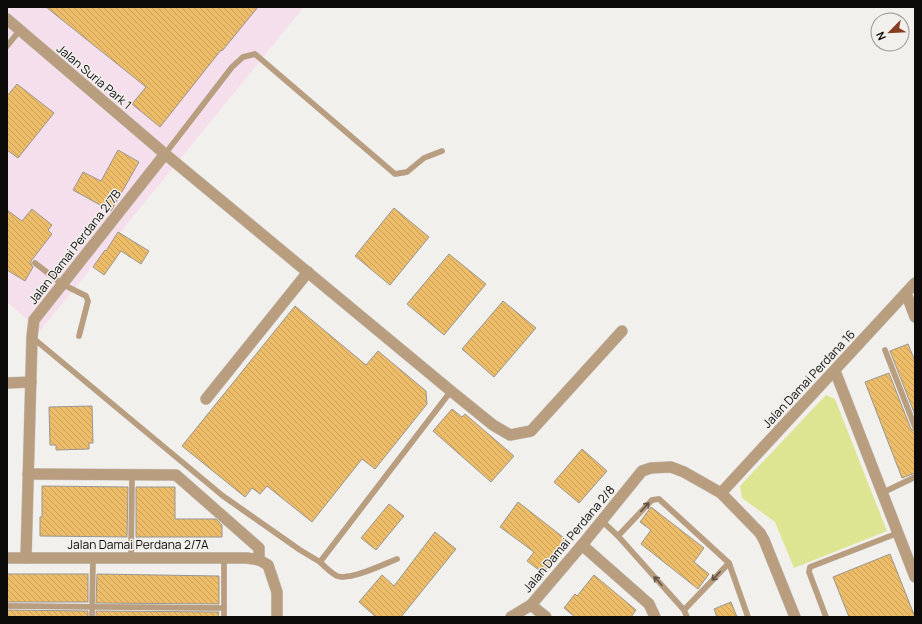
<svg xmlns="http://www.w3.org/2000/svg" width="922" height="624" font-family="Manrope,sans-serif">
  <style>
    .industrial { fill: #f6dfec }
    .green { fill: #dde593 }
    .building { fill: url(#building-back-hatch); stroke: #989693 }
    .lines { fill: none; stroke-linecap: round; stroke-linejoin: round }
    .lane-casing { stroke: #cdcbc9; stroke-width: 6 }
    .street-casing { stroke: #cdcbc9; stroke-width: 12 }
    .lane { stroke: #b89d7f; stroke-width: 5.5 }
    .street { stroke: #b89d7f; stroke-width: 11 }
    .oneway { stroke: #625444 }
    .labels { text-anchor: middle; stroke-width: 3; stroke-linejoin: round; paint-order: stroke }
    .street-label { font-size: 12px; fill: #0c0b0a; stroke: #f2f0ed }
  </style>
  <defs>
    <pattern id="building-back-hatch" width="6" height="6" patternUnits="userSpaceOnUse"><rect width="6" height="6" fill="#ecbc68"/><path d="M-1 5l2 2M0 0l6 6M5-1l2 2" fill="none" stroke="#c9a059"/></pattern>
  </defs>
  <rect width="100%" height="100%" fill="#f2f0ed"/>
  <polygon class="industrial" points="7,7 304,7 40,331 7,302"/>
  <polygon class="green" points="826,395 835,399 887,531 794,568 775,522 742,498 740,486"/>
  <g class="building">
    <polygon points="46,7 258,7 222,51 221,50 160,127 132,104 146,87"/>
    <polygon points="17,84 54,113 18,158 7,150 7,96"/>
    <polygon points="118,150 139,162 111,211 73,190 83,172 101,181"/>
    <polygon points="394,208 429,237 390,285 355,256"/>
    <polygon points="32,209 52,225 48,230 52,234 31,261 31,264 33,267 25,281 7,270 7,210 22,221"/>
    <polygon points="118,232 149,251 141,264 121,251 104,275 93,267 105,250 106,251"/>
    <polygon points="449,254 486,284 444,335 407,304"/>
    <polygon points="503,301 536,328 494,377 462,349"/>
    <polygon points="295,306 366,365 378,351 426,391 427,404 375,469 362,459 312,522 267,486 260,494 252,488 245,497 182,446"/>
    <polygon points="908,344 915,361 915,415 890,351"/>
    <polygon points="889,373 911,429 915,431 915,473 902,478 865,382"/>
    <polygon points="92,406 93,443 89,443 89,449 56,450 56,445 50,445 49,407"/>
    <polygon points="452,409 462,417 465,414 514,456 491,482 433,431"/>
    <polygon points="582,449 607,471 579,503 554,482"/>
    <polygon points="42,486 128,487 127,537 40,536 40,517 42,517"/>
    <polygon points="136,487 175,487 175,519 216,519 222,525 222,537 136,537"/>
    <polygon points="518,502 568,541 543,573 527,561 534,552 500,527"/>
    <polygon points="389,504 404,516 376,550 361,538"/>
    <polygon points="651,507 704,548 694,562 709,574 698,589 641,544 651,530 640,522"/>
    <polygon points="435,532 456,549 401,617 376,617 359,602 382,575 394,586"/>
    <polygon points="890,554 915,617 849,617 833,577"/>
    <rect x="7" y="574" width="81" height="28"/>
    <polygon points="97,574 219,576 219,604 96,603"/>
    <polygon points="594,575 636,610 631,617 575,617 564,608 575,594 577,596"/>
    <polygon points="731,602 737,617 717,617 714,609"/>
    <polygon points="7,610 88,611 88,617 7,617"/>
    <polygon points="96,611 219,612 218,617 96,617"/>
  </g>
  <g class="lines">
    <defs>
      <g id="lane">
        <polyline points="7,46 20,30"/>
        <polyline points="165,154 232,67 243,57 255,54 395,174 407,172 424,158 442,151"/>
        <polyline points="35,263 62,284 86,296 88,301 79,336"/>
        <polyline points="33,338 223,496 300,550 320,562 451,391"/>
        <polyline points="885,350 915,427"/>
        <polyline points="882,493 915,477"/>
        <polyline points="602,521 618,536 684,610 687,617"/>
        <polyline points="618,536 652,500 659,499 729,563 684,610"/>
        <polyline points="131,558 132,475"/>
        <path d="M320 562C325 567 331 573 337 576 350 581 384 564 397 559"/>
        <polyline points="729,563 748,617"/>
        <polyline points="7,606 224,608"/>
        <polyline points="92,617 93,558"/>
        <polyline points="224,617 224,558"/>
        <polyline points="826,617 809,572 810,567 898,533"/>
      </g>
      <g id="street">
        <polyline points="7,19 165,154 451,391 493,425 510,435 531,431 622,331"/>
        <polyline points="906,293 915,317"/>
        <polyline points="835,371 915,577"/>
        <polyline points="7,383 31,382"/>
        <polyline points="206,399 308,272"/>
        <polyline points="28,474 176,475 259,548 259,560"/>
        <polyline points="721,493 915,283"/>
        <polyline points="582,545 649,604 655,617"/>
        <polyline points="7,558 247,558 259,560 268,565 277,592 277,617"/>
        <polyline points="26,558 32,337 34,320 165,154"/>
        <polyline points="531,605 546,617"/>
        <polyline points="511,617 531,605 582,545 642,471 651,468 671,467 684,472 721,493 760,533 764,540 795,617"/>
      </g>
    </defs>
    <use href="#lane" class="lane-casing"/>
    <use href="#street" class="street-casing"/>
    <use href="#lane" class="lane"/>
    <use href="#street" class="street"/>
  </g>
  <defs><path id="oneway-shaft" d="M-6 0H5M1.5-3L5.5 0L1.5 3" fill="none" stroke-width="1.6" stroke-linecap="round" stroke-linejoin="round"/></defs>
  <g class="oneway">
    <use href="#oneway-shaft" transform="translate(645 507) rotate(-47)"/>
    <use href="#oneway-shaft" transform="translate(716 576) rotate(134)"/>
    <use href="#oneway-shaft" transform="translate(658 581) rotate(-132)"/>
  </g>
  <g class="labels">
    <g class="street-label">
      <text transform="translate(94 77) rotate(40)" y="4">Jalan Suria Park 1</text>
      <text transform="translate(75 247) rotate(-52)" y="4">Jalan Damai Perdana 2/7B</text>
      <text transform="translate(809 379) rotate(-47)" y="4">Jalan Damai Perdana 16</text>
      <text transform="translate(569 539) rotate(-50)" y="4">Jalan Damai Perdana 2/8</text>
      <text x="138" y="549">Jalan Damai Perdana 2/7A</text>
    </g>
  </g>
  <rect width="922" height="624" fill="none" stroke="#0c0b0a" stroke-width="16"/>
  <g transform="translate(890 32) rotate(246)"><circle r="19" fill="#f2f0ed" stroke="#969492"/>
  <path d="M0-3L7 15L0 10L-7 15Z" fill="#863d22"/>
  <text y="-6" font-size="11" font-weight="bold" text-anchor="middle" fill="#0c0b0a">N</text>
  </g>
</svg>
